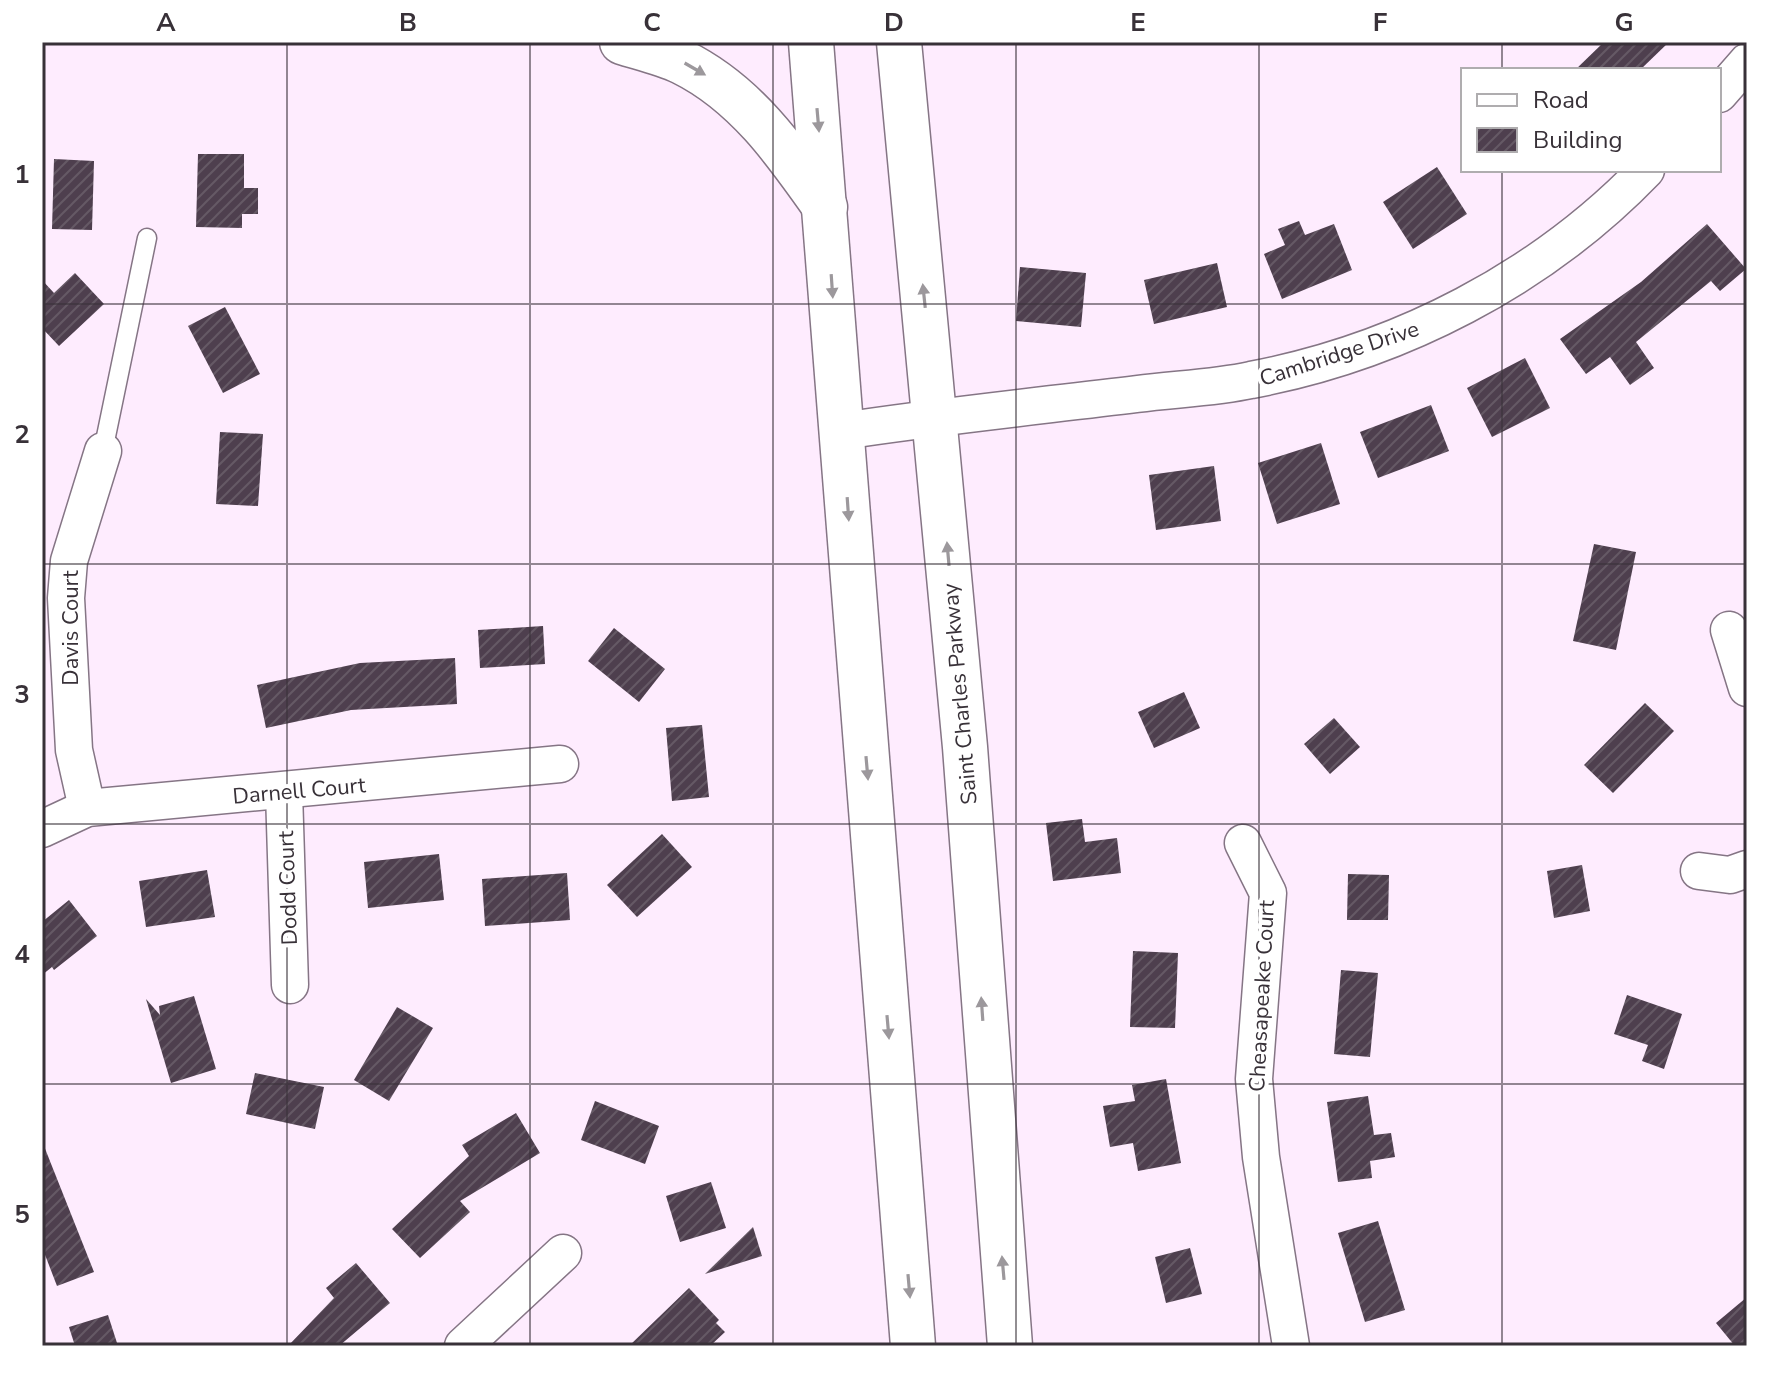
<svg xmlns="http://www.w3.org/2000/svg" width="1789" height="1388" font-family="'Nunito Sans',sans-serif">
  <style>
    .building { fill: url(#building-hatch) }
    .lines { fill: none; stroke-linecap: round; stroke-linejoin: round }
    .service-casing { stroke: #857585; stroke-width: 21 }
    .minor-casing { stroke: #857585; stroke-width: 39 }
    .primary-casing { stroke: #857585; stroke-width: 47 }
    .service { stroke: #fff; stroke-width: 18 }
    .minor { stroke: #fff; stroke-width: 36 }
    .primary { stroke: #fff; stroke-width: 44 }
    .oneway { fill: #9c989c }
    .grid { fill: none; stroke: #383138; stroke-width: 2; stroke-opacity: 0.55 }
    .labels { text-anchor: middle; stroke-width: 8; stroke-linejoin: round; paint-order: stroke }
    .street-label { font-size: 22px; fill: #383138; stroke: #fff }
    .neatline { fill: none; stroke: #383138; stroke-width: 3 }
    .grid-label { font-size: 26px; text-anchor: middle; font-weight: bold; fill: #383138 }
  </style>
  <defs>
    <pattern id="building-hatch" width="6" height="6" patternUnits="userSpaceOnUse" patternTransform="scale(2)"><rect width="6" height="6" fill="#4e3f4e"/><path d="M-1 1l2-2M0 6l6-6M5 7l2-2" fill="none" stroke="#655965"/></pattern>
  </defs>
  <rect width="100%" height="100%" fill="#feecfe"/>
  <g class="building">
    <polygon points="1604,42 1669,42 1640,70 1575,70"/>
    <polygon points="198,154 244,154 244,188 258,188 258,214 242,214 242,228 196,227"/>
    <polygon points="54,159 94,161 92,230 52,229"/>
    <polygon points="1437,167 1467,214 1413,249 1383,202"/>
    <polygon points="1299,221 1305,235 1334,224 1352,270 1282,299 1264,254 1285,245 1278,229"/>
    <polygon points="1707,224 1746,269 1720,291 1711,281 1636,342 1654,368 1630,385 1610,357 1586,374 1560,339 1641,282"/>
    <polygon points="1217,263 1227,307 1154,324 1144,280"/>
    <polygon points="1020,267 1086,273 1081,327 1016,321"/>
    <polygon points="75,273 104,304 59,346 42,328 42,280 54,293"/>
    <polygon points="225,307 260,374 223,393 188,326"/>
    <polygon points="1525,358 1550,408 1492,437 1467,388"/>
    <polygon points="1431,405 1449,451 1378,478 1360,432"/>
    <polygon points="220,432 263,434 258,506 216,504"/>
    <polygon points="1321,443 1340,504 1277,524 1258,463"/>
    <polygon points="1214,466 1221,521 1156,530 1149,475"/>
    <polygon points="1594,544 1636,552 1616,650 1573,641"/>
    <polygon points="543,626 545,664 480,668 478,630"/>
    <polygon points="614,628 665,669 639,702 588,661"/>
    <polygon points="455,658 457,704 351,710 266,728 257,685 360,663"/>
    <polygon points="1184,692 1200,728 1154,748 1138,712"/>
    <polygon points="1645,703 1674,731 1613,793 1584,765"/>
    <polygon points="1334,718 1360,747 1330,774 1304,744"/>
    <polygon points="702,725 709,797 672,801 666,728"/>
    <polygon points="1082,819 1085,842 1117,838 1121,873 1053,881 1046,823"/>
    <polygon points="662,834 692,867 637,917 607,885"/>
    <polygon points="439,854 444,900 368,908 364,862"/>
    <polygon points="1582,865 1590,911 1554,918 1547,871"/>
    <polygon points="207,870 215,917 146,927 139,881"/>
    <polygon points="567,873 570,920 485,926 482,879"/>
    <polygon points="1348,874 1389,875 1388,920 1347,920"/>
    <polygon points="69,900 97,936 54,970 52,967 42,975 42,922"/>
    <polygon points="1133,951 1178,953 1175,1028 1130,1027"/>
    <polygon points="1341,970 1378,973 1370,1057 1334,1054"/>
    <polygon points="1627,995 1682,1014 1664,1069 1642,1061 1648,1045 1614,1034"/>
    <polygon points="194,996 216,1069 171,1083 146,999 160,1015 159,1006"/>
    <polygon points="397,1007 433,1028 389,1101 354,1080"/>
    <polygon points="255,1073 324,1087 315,1129 246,1114"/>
    <polygon points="1166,1079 1181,1163 1138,1171 1133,1143 1110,1147 1103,1106 1135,1101 1132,1085"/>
    <polygon points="1368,1096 1374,1135 1391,1133 1395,1157 1370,1161 1372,1178 1338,1182 1327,1102"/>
    <polygon points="595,1101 659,1126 645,1164 581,1140"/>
    <polygon points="516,1113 540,1153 460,1201 470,1212 420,1258 392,1229 469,1156 462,1145"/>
    <polygon points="42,1141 94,1272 57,1286 42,1247"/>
    <polygon points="711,1182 726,1228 680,1242 666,1196"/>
    <polygon points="1378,1221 1405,1310 1365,1322 1338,1233"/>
    <polygon points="753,1227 762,1256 705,1274"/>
    <polygon points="1190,1248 1202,1294 1166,1303 1155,1257"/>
    <polygon points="356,1263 390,1303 339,1346 288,1346 334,1298 326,1288"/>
    <polygon points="689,1288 719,1320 716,1323 725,1332 710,1346 629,1346"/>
    <polygon points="1747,1297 1747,1346 1735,1346 1716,1323"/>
    <polygon points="108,1315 118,1346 75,1346 69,1327"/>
  </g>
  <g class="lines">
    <defs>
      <polyline id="service" points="103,451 147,238"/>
      <g id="minor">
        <polyline points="1719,94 1747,62"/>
        <path d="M842 431C940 416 1039 406 1137 394 1175 389 1214 388 1251 380 1399 352 1541 279 1646 170"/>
        <polyline points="1729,630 1747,688"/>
        <polyline points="284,792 290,985"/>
        <polyline points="87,808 74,750 66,598 69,561 103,451"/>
        <polyline points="42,829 87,808 560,764"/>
        <polyline points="1243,843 1268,893 1254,1079 1261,1157 1291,1346"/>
        <polyline points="1699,871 1730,875 1747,869"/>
        <polyline points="463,1346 563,1253"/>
      </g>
      <g id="primary">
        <path d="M622 42C641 48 663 53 682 62 745 93 785 150 825 207"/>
        <polyline points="811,42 913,1346"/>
        <polyline points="899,42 965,747 1010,1346"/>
      </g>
    </defs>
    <use href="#service" class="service-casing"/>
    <use href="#minor" class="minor-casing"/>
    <use href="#primary" class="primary-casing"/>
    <use href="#service" class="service"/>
    <use href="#minor" class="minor"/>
    <use href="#primary" class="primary"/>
  </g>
  <defs><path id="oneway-solid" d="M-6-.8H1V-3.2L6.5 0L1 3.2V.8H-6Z" transform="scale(2)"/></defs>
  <g class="oneway">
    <use href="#oneway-solid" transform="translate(695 69) rotate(30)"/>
    <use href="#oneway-solid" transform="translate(818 120) rotate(85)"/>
    <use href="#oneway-solid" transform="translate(832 286) rotate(86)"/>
    <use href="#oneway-solid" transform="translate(924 296) rotate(-96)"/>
    <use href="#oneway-solid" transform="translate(848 509) rotate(86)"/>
    <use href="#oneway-solid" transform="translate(948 554) rotate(-95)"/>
    <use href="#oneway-solid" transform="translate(867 768) rotate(85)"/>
    <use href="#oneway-solid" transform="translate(982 1009) rotate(-94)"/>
    <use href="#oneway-solid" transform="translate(888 1027) rotate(85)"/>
    <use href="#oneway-solid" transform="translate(1003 1268) rotate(-95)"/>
    <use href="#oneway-solid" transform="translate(909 1286) rotate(85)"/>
  </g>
  <path class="grid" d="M287 42V1346M530 42V1346M773 42V1346M1016 42V1346M1259 42V1346M1502 42V70M1502 170V1346M42 304H1747M42 564H1747M42 824H1747M42 1084H1747"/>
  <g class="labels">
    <g class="street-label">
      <text transform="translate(1339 353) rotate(-18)" y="8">Cambridge Drive</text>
      <text transform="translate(70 628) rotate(-90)" y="8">Davis Court</text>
      <text transform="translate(959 694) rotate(-95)" y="8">Saint Charles Parkway</text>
      <text transform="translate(299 790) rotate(-5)" y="8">Darnell Court</text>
      <text transform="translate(287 888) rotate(-92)" y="8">Dodd Court</text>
      <text transform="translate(1261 996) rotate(-87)" y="8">Cheasapeake Court</text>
    </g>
  </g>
  <rect width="1789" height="1388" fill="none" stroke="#ffffff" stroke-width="88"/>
  <rect x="1461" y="68" width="260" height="104" fill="#ffffff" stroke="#afadaf" stroke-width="2"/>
  <rect x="1477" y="94" width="40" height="12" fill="#ffffff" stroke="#afadaf" stroke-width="2"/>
  <text x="1533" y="108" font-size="24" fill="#383138">Road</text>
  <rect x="1477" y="128" width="40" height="24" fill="url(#building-hatch)" stroke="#afadaf" stroke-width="2"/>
  <text x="1533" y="148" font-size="24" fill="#383138">Building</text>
  <rect x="44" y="44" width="1701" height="1300" class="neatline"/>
  <g class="grid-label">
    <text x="166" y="31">A</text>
    <text x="408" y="31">B</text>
    <text x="652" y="31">C</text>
    <text x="894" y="31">D</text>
    <text x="1138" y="31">E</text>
    <text x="1380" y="31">F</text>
    <text x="1624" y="31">G</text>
    <text x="22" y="183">1</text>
    <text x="22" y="443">2</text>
    <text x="22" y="703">3</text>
    <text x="22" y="963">4</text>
    <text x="22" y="1223">5</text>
  </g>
</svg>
